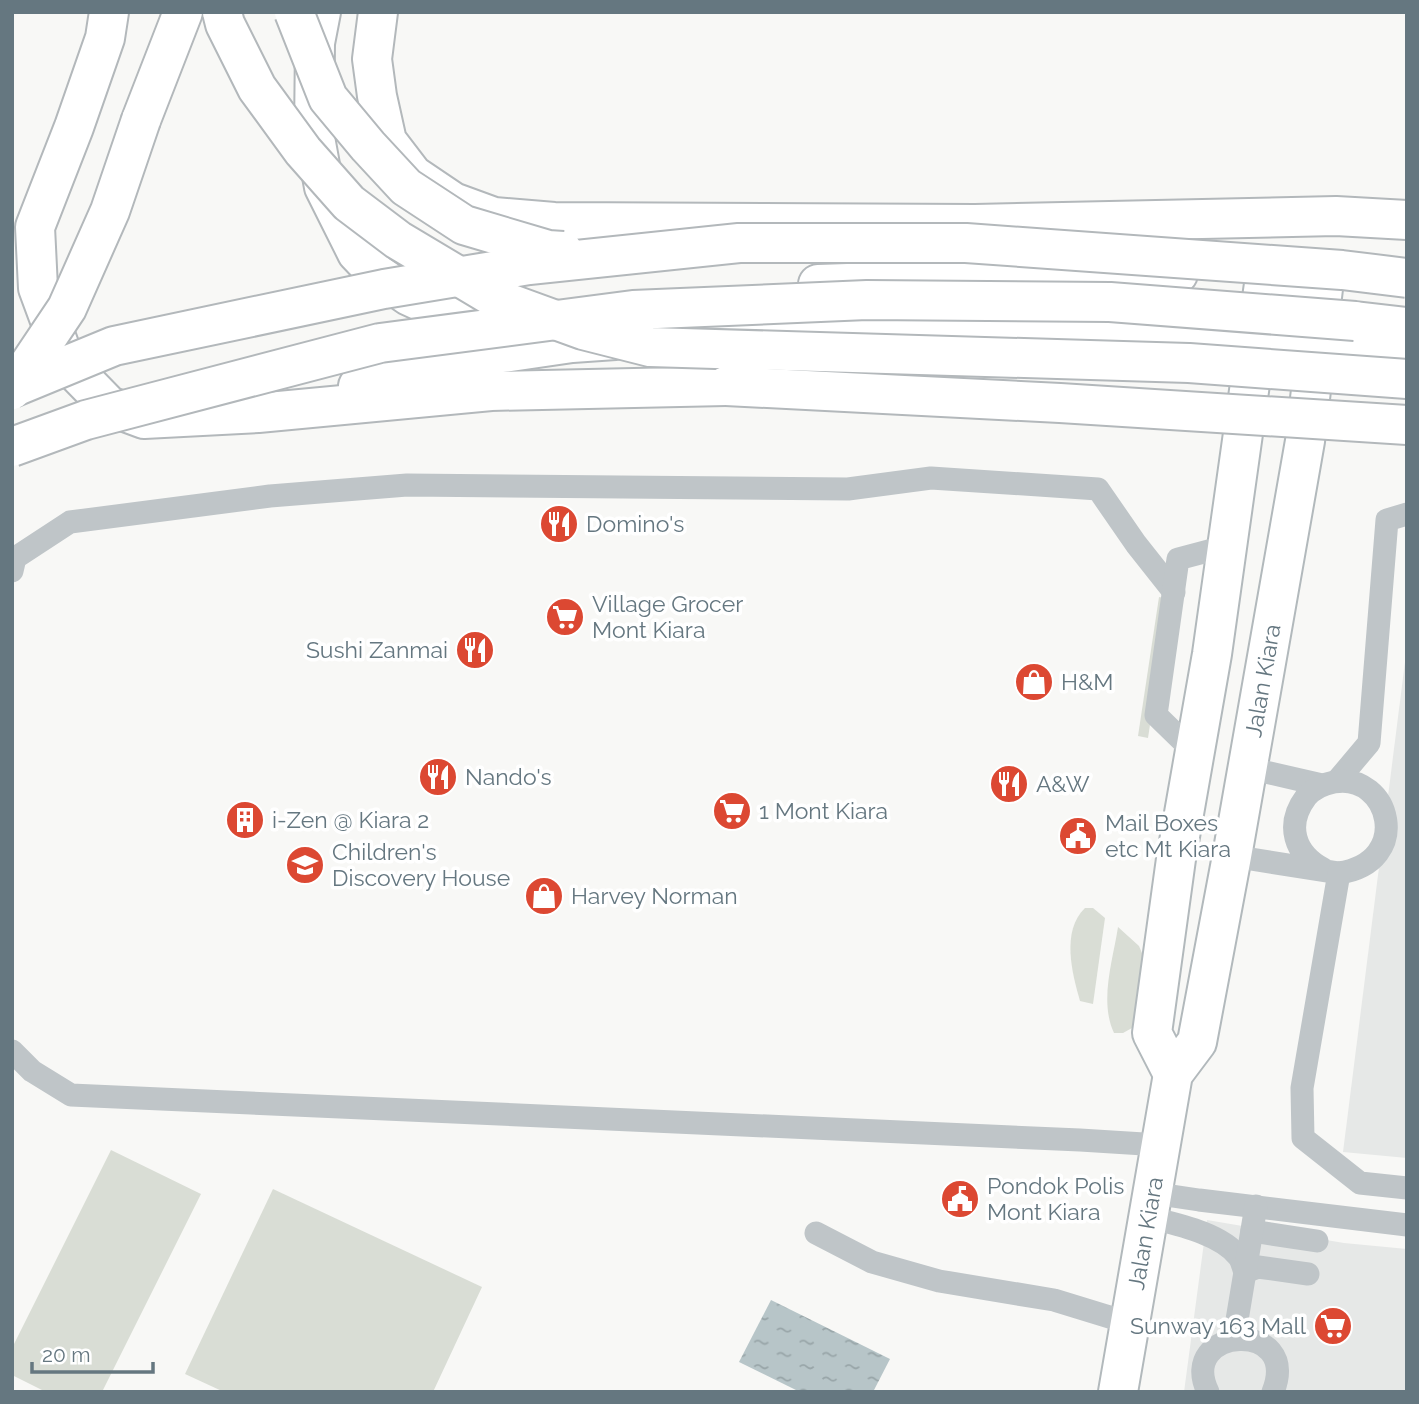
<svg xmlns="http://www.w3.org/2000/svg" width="1419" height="1404" font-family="Raleway,sans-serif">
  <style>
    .built { fill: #e6e8e7 }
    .garden { fill: #d9ddd5 }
    .water { fill: url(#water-ripples) }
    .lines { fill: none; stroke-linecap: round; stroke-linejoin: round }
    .secondary-casing { stroke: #b2b9bc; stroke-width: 42 }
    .highway-casing { stroke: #b3b8bb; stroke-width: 42 }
    .lane { stroke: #bfc5c8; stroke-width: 23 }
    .secondary { stroke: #fff; stroke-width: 38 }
    .highway { stroke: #fff; stroke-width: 38 }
    .highway-bridge-casing { stroke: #b3b8bb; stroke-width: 42; stroke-linecap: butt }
    .highway-bridge { stroke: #fff; stroke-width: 38 }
    .labels { text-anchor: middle; stroke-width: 7; stroke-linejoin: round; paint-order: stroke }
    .poi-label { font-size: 23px; fill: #657780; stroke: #fff; text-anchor: start }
    .street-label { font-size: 23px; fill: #657780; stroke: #fff }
  </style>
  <defs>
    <pattern id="water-ripples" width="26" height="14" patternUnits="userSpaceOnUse" patternTransform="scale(1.75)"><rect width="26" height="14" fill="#b7c5c8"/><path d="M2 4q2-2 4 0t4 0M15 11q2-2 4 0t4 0" fill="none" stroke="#98a5a8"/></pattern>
  </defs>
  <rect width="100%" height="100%" fill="#f8f8f6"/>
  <g class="built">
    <polygon points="1407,646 1407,1158 1343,1152"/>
    <polygon points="1207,1220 1344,1243 1407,1249 1407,1392 1184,1392"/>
  </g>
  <g class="garden">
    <polygon points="1159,597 1169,599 1148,738 1138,736"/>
    <path d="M1085 908H1093L1105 918 1093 1004 1080 1001C1072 973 1061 931 1085 908Z"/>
    <path d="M1118 927 1139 946 1147 965 1132 1028 1123 1033H1114C1099 1001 1113 960 1118 927Z"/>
    <polygon points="111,1150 201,1194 102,1392 46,1392 12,1375 12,1348"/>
    <polygon points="273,1189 482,1287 433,1392 224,1392 185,1374"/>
  </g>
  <polygon class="water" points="771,1300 890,1359 873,1392 800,1392 739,1362"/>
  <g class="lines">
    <defs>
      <g id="secondary">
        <polyline points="1256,337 1407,345"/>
        <polyline points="1173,1074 1152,1033 1176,859 1212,654 1265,277 1310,279"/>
        <path id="s1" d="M1118 1392 1173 1074 1197 1042 1232 856 1305 441 1324 280"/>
      </g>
      <g id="highway">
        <polyline points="109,12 105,38 74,127 35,227 38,288 65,361 109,406 144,419 258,413 491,391 726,386"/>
        <polyline points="321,12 315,43 314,132 324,187 357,253 377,274 409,296 448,314 496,317 505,315"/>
        <polyline points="378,12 372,59 377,96 387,141 413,175 453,202 494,217 554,222 975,224 1336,216 1407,220"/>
        <polyline points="141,120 183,12"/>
        <polyline points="818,284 1139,273 1178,274"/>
        <polyline points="1355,321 1407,327"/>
        <polyline points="696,334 831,325 1034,319 1256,337"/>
        <polyline points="358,386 447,361 572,343 615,340"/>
      </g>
    </defs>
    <use href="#secondary" class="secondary-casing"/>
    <use href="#highway" class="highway-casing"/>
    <g class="lane">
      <polyline points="12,571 15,558 70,522 270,496 407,485 848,489 931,478 1098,489 1136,544 1174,592"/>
      <polyline points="1195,753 1156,715 1178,559 1227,546"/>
      <polyline points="1248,768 1322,785"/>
      <polyline points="1337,781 1369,743 1387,520 1407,514"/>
      <path d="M1232 856 1339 873C1414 862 1390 772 1334 782 1323 784 1313 789 1306 797 1297 809 1292 823 1296 838 1300 853 1310 862 1323 869"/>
      <polyline points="1339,873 1302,1088 1303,1138 1360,1183 1407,1188"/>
      <polyline points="12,1051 32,1071 71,1095 1080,1140 1160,1145"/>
      <polyline points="1152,1193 1199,1200 1407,1225"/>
      <path d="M1148 1217C1175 1224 1221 1233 1239 1257 1242 1261 1243 1268 1245 1272"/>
      <polyline points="1252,1231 1317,1241"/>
      <polyline points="816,1233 872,1262 939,1281 1054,1300 1129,1323"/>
      <polyline points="1245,1272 1258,1267 1308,1274"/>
      <polyline points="1234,1338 1256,1206"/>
      <path d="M1208 1392C1176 1326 1302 1318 1273 1392"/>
    </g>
    <use href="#secondary" class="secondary"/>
    <use href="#highway" class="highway"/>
    <defs>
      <g id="highway-bridge">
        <polyline points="222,12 225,24 257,88 303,151 349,203 398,240 495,298 583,330 650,347 1189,363 1407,379"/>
        <polyline points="294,12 328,98 368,146 406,187 464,225 548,250 563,251"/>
        <polyline points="726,386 1060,403 1407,425"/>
        <polyline points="12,388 114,346 384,289 529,265 739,243 966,243 1342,270 1407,278"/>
        <polyline points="12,390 67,308 110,211 141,120"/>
        <polyline points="12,447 86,420 380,343 633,310 867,300 1110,302 1355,321"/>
      </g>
    </defs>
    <use href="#highway-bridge" class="highway-bridge-casing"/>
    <use href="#highway-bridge" class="highway-bridge"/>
  </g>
  <defs>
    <symbol id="restaurant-disc" viewBox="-11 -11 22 22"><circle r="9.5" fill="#dc4832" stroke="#fff"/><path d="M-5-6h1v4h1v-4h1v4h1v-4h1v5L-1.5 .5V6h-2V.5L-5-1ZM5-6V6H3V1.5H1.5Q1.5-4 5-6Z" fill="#fff"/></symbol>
    <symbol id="supermarket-disc" viewBox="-11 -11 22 22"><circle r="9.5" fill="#dc4832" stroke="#fff"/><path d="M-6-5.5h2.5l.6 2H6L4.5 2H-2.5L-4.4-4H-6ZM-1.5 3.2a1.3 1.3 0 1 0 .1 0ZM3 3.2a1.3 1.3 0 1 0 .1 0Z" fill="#fff"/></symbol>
    <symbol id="shop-disc" viewBox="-11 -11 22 22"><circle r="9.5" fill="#dc4832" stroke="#fff"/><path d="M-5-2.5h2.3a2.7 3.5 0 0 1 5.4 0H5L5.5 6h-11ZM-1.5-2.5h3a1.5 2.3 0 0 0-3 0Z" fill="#fff"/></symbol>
    <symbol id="building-disc" viewBox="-11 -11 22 22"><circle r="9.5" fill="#dc4832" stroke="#fff"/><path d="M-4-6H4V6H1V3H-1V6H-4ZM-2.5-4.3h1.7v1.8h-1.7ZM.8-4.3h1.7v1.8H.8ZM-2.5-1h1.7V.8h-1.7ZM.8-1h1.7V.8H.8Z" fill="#fff"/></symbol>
    <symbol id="civic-disc" viewBox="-11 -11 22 22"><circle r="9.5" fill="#dc4832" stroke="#fff"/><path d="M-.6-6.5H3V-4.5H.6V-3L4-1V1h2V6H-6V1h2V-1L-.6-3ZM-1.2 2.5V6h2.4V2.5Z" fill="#fff"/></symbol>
    <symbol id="school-disc" viewBox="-11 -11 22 22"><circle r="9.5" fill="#dc4832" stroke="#fff"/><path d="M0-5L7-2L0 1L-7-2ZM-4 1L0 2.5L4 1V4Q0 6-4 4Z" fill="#fff"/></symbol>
  </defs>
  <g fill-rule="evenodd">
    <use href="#restaurant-disc" x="537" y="502" width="44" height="44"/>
    <use href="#supermarket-disc" x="543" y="595" width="44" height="44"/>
    <use href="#restaurant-disc" x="453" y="628" width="44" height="44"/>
    <use href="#shop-disc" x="1012" y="660" width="44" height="44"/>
    <use href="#restaurant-disc" x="416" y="755" width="44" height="44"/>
    <use href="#restaurant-disc" x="987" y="762" width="44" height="44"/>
    <use href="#supermarket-disc" x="710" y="789" width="44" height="44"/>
    <use href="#building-disc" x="223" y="798" width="44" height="44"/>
    <use href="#civic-disc" x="1056" y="814" width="44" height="44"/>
    <use href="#school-disc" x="283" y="843" width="44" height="44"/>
    <use href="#shop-disc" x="522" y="874" width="44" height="44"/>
    <use href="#civic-disc" x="938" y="1177" width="44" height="44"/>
    <use href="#supermarket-disc" x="1311" y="1304" width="44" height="44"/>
  </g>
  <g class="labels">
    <g class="poi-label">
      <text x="586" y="532">Domino's</text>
      <text x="592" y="612">Village Grocer<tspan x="592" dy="26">Mont Kiara</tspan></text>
      <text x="448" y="658" text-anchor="end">Sushi Zanmai</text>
      <text x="1061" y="690">H&amp;M</text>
      <text x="465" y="785">Nando's</text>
      <text x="1036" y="792">A&amp;W</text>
      <text x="759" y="819">1 Mont Kiara</text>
      <text x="272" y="828">i-Zen @ Kiara 2</text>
      <text x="1105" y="831">Mail Boxes<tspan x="1105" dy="26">etc Mt Kiara</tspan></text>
      <text x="332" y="860">Children's<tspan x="332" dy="26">Discovery House</tspan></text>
      <text x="571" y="904">Harvey Norman</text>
      <text x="987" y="1194">Pondok Polis<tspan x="987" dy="26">Mont Kiara</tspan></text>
      <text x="1306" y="1334" text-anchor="end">Sunway 163 Mall</text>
    </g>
    <g class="street-label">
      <text dy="8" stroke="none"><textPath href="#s1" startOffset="730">Jalan Kiara</textPath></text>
      <text dy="8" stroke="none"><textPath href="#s1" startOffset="161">Jalan Kiara</textPath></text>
    </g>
  </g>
  <rect width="1419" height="1404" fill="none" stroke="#657780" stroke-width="28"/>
  <path d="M32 1362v10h121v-10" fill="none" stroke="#657780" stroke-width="3.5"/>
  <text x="42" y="1362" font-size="21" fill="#657780" stroke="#ffffff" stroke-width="5" paint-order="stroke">20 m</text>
</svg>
